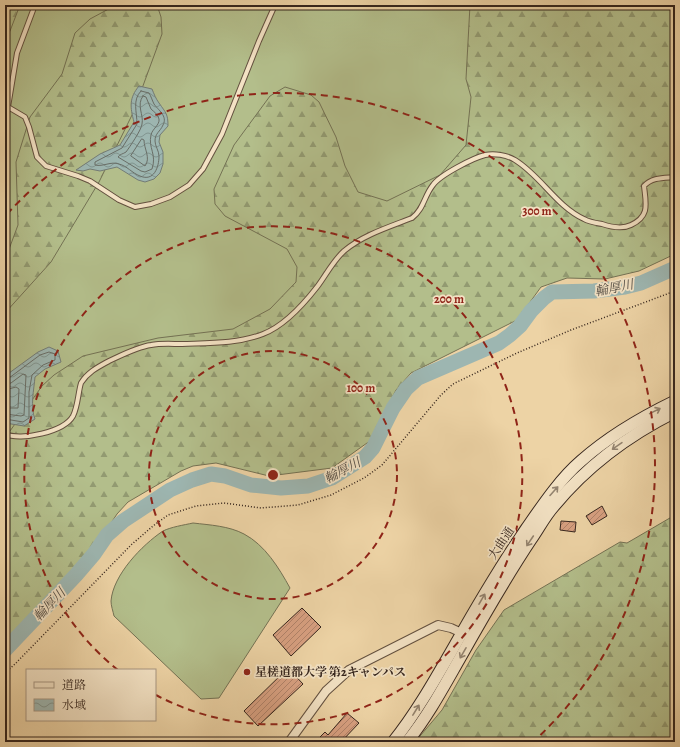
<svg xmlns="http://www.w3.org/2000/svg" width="680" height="747" font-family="Alegreya,'Noto Serif JP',serif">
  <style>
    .grass { fill: #b3be8b; stroke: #747254 }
    .forest { fill: url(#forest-firs); stroke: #747254 }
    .water { fill: url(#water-waves); stroke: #737c76 }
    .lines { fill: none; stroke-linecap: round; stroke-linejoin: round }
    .shore { stroke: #696e67; stroke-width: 1 }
    .river { stroke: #9db6b1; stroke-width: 15 }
    .building { fill: url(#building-hatch); stroke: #35251d }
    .lane-casing { stroke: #63503f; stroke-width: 6 }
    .street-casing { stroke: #63503f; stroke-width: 10 }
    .secondary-casing { stroke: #35251d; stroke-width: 13 }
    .path { stroke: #35251d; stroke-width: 1.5; stroke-dasharray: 1 2; stroke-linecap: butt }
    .lane { stroke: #f3e2c4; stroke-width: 4 }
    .street { stroke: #f3e2c4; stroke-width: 8 }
    .secondary { stroke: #f3e2c4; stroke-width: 11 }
    .oneway { stroke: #948470 }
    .ring { fill: none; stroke: #8f2418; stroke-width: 2; stroke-dasharray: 7 5 }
    .poi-dot { fill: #8f2418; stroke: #f3e2c4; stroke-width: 1.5 }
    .labels { text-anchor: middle; stroke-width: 3.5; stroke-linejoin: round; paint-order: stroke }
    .street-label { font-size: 12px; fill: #35251d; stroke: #f3e2c4 }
    .poi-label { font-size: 12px; font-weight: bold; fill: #35251d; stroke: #f3e2c4; text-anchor: start }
    .water-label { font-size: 13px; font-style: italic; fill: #4f4942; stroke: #f3e2c4 }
    .centre { fill: #8f2418; stroke: #f3e2c4; stroke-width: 2 }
    .ring-label { font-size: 12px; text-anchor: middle; font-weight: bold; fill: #8f2418; stroke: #f3e2c4; stroke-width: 3.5; stroke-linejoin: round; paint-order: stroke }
  </style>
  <defs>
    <pattern id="forest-firs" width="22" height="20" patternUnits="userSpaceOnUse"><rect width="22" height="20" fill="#b3be8b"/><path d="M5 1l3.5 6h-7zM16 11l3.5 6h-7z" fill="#929a71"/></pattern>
    <pattern id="water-waves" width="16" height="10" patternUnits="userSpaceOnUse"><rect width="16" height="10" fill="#9db6b1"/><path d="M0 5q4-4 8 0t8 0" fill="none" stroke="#81948f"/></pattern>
    <pattern id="building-hatch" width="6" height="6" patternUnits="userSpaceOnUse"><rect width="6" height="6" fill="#d8a081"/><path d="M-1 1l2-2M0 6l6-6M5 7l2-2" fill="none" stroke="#b08269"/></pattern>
  </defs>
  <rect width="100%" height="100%" fill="#edd3a5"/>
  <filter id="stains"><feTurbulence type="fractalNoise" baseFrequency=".005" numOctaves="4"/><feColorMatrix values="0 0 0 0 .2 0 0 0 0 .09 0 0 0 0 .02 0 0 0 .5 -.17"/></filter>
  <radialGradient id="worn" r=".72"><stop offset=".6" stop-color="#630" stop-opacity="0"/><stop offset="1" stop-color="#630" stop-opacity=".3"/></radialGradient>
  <g class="grass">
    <polygon points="5,5 675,5 675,234 5,486"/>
    <path d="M193 523C210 525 229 526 244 534 265 545 279 568 290 588L219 698 201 699 114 616C113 611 111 606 111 601 113 575 142 545 163 531 171 527 184 525 193 523Z"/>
  </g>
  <g class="forest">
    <polygon points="5,5 20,5 10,31 5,39"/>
    <polygon points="116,5 157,5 161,17 162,34 133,113 99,182 51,262 5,313 5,260 18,225 16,162 30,117 62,74 75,33 90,19"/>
    <polygon points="470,5 675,5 675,254 639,271 605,279 567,278 541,287 517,320 411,373 396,390 384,414 374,438 332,468 269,476 216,463 193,466 181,471 128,502 117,514 83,565 48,600 5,649 5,438 42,386 54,375 83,356 158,338 233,329 270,309 296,282 297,267 287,249 225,216 215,204 214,189 234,145 270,96 285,87 311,95 319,102 336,137 345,166 358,192 387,201 440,175 466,145 471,97 466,79"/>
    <polygon points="675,515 675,742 415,742 442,710 476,650 504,610 620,542 627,543"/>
  </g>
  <g class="water">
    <path d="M139 86 152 89C154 94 156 99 159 103 166 113 168 114 168 126L160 135 159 142 163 152V164L160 173 154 179 145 182 138 180 117 167 100 171 90 169 83 171 76 170 100 154 120 145 134 122C130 107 129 98 139 86Z"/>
    <path d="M49 347 58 351 61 362 45 369 35 377C34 389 30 407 35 419L24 426 5 423V376L38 352Z"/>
  </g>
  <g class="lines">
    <g class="shore">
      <path d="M141 91 149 93C151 96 152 100 154 104 158 110 168 116 163 125 160 132 155 133 155 141 155 146 159 151 159 156 159 167 154 182 140 176 132 173 127 166 119 164 111 161 103 167 95 165V162L122 148 137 124C137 112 132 100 141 91Z"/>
      <path d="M143 96 146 97C148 101 149 105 151 109 154 112 158 114 159 119 160 125 152 129 151 135 148 148 157 154 152 169L145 172 141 171 118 157C120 154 123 154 126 152 129 148 142 129 142 124 144 115 136 105 143 96Z"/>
      <path d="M142 139 144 140C144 149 151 158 145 166L131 156Z"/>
      <polyline points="5,379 9,378 40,355 49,352 55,354 55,360 43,365 32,375 29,392 29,418 23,422 5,419"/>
      <polyline points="5,384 11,383 23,374 26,375 24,415 21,416 5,414"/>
      <polyline points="5,390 16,387 19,389 18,408 5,408"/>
    </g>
    <polyline class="river" points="5,650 76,575 94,554 107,535 123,521 170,490 192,480 211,474 225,476 251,485 281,488 308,486 332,478 365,457 373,448 393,408 406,389 418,378 499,343 510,335 520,326 531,311 544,298 552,292 594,291 625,287 641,283 675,268"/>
  </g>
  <g class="building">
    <polygon points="602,506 607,516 592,525 586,516"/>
    <polygon points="561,521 576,522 575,532 560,530"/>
    <polygon points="302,608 321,627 291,656 273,635"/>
    <polygon points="288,668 303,684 258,726 244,711"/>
    <polygon points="347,713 359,723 341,742 315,742 325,732 328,735"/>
  </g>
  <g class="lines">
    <defs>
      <g id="lane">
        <polyline points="8,107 25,117 29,127 37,157 46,166 78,176 90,181 119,200 135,207 151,204 170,197 189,185 203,169 222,134 259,41 275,5"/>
        <polyline points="5,114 8,107 17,53 35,5"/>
        <path d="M5 434C21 441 64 432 73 416 78 406 78 393 81 383 88 372 98 367 109 361 122 355 137 347 151 345 161 343 172 344 182 344 208 343 237 344 263 334 284 326 303 305 317 287 326 275 333 261 344 251 363 235 389 227 412 218 424 209 424 196 433 185 440 175 473 158 485 155 494 153 507 155 515 160 541 176 556 206 584 219 589 222 596 223 602 224 611 227 623 229 631 225 650 216 646 204 644 186 652 177 664 178 675 177"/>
      </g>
      <polyline id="street" points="289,742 326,691 349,670 438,625 451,628 466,635"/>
      <g id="secondary">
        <path d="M393 742C417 712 436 678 455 645 477 606 500 567 526 529 542 506 560 479 581 461 609 436 642 417 675 401"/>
        <path d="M407 742C428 716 444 686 460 658 483 617 506 577 532 538 539 528 545 516 554 506 587 466 629 435 675 412"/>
      </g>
    </defs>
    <use href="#lane" class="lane-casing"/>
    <use href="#street" class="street-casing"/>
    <use href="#secondary" class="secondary-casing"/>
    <polyline class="path" points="5,673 15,664 131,545 153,526 168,515 196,506 224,503 261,508 298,505 331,495 364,478 382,465 441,395 453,384 517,353 571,330 675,291"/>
    <use href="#lane" class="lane"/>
    <use href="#street" class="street"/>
    <use href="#secondary" class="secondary"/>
  </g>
  <defs><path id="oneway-shaft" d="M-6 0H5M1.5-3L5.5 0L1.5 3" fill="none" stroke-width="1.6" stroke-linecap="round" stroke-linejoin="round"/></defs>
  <g class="oneway">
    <use href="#oneway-shaft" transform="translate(655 411) rotate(-26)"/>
    <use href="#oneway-shaft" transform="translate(617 446) rotate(145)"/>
    <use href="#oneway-shaft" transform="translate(554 491) rotate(-48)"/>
    <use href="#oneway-shaft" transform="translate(530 541) rotate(124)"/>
    <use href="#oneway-shaft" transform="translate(482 599) rotate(-60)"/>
    <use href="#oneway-shaft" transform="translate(463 653) rotate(120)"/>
    <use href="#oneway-shaft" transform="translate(416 710) rotate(-58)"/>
  </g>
  <g class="ring">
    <circle cx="273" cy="475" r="124"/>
    <path d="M118 670A249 249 0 1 1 156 695"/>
    <path d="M7 214A373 373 0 1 1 534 741"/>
  </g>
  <circle class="poi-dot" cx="247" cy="672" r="4"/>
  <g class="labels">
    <g class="street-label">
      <text transform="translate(501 543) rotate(-56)" y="4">大曲通</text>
    </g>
    <g class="poi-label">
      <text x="255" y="676">星槎道都大学 第2キャンパス</text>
    </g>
    <g class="water-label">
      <text transform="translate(614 287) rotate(-11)" y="5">輪厚川</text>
      <text transform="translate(342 470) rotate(-28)" y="5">輪厚川</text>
      <text transform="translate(49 604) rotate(-46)" y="5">輪厚川</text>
    </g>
  </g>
  <circle cx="273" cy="475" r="6" class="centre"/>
  <g class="ring-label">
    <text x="537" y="215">300 m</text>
    <text x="449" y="303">200 m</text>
    <text x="361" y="392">100 m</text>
  </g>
  <rect width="680" height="747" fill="none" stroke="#edd3a5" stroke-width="20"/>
  <rect x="6" y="6" width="668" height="735" fill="none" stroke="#35251d" stroke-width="2"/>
  <rect x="10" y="10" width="660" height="727" fill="none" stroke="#35251d"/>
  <rect x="26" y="669" width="130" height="52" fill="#f3e2c4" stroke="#a79681"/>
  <rect x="34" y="682" width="20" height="6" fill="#f3e2c4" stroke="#a79681"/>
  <text x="62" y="689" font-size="12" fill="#35251d">道路</text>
  <rect x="34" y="699" width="20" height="12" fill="url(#water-waves)" stroke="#a79681"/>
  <text x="62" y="709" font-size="12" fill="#35251d">水域</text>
  <rect width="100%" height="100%" filter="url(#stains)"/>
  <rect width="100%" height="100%" fill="url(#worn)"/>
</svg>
